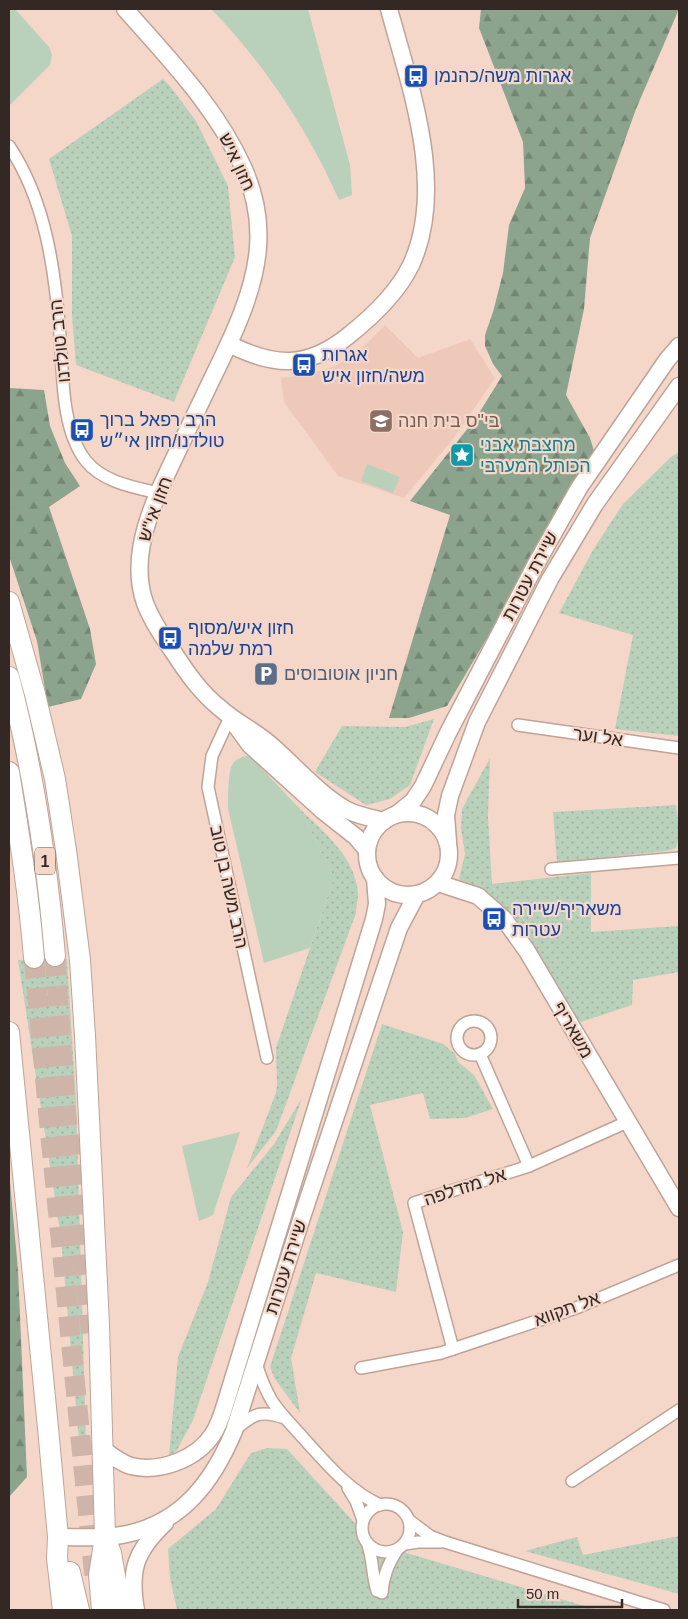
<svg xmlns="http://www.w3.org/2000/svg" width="688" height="1619" font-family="Helvetica,Heebo,sans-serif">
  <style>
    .built { fill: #eec9b9 }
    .grass { fill: url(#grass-dots) }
    .forest { fill: url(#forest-firs) }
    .park { fill: #b9d0bb }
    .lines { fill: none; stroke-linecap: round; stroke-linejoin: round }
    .highway-tunnel { stroke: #ceb4a9; stroke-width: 20; stroke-dasharray: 20 10; stroke-linecap: butt }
    .street-casing { stroke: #bfa397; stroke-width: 14 }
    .secondary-casing { stroke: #bfa397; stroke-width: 19 }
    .highway-casing { stroke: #bfa397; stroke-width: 22 }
    .street { stroke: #fff; stroke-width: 11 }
    .secondary { stroke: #fff; stroke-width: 16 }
    .highway { stroke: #fff; stroke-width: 20 }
    .labels { text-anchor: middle; stroke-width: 4.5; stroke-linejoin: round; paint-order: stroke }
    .shield { fill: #f5d7ca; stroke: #6d5c55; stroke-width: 1 }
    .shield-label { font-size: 16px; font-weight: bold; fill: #332823 }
    .transit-label { font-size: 18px; fill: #164399; stroke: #f5d7ca; text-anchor: start }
    .street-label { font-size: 18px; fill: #332823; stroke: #f5d7ca }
    .education-label { font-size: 18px; fill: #785e54; stroke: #f5d7ca; text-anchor: start }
    .culture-label { font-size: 18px; fill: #0d838f; stroke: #f5d7ca; text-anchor: start }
    .service-label { font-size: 18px; fill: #4e5e75; stroke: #f5d7ca; text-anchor: start }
  </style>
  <defs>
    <pattern id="grass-dots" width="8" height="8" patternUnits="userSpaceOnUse" patternTransform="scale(1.25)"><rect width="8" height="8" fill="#b9d0bb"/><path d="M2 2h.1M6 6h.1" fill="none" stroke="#a0b3a0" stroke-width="1.8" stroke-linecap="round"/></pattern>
    <pattern id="forest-firs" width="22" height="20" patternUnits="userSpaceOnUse" patternTransform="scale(1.25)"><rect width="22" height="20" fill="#8ca48e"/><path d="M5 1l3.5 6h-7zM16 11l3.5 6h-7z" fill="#738674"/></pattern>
  </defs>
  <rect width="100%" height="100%" fill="#f5d7ca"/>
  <polygon class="built" points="385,325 418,358 470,339 495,378 453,439 404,498 338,476 284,402 281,378 309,374 335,366 359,351"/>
  <g class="grass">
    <polygon points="163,79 170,86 196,121 228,186 235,257 174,402 76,365 72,315 72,236 49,159"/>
    <polygon points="679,452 679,736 615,729 633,635 559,613 593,550 623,504 671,457"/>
    <polygon points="434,719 410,785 390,799 366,805 315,772 342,726 405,727"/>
    <polygon points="490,758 488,816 492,884 591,873 591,932 679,926 679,972 633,980 632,1005 575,1024 502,912 459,879 465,854 461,828 462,809"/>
    <path d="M676 805C678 820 681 834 676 848L667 851 557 862 553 812Z"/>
    <path d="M300 809C323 832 356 857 358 894 358 900 356 907 356 913L276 1131 247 1168 276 1093 277 1085 276 1048 334 878Z"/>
    <polygon points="67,959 76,1101 86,1441 79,1441 61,1238 18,960"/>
    <polygon points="382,1024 443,1044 455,1054 458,1062 474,1075 493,1109 465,1118 430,1119 423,1093 370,1105 403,1232 396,1292 316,1273 291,1358 300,1413 275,1379 270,1367"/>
    <polygon points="302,1098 193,1420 177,1450 169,1456 178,1357 208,1282 231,1197 274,1144"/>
    <polygon points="267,1448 287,1449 373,1543 598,1610 177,1610 170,1578 168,1549 216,1509 251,1453"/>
    <polygon points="679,1536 679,1594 525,1551 577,1537 583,1555"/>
  </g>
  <g class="forest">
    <polygon points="481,9 679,9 636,109 590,238 584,309 566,395 590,438 595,454 447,706 409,718 389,718 450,515 410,501 476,418 502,376 493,364 485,346 485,335 493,312 503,273 509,225 525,188 523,142 479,28"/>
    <polygon points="9,388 44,390 50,426 65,463 80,486 49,507 90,629 96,664 81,699 48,707 37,641 9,556"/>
    <polygon points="9,1171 18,1270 27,1477 9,1497"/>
  </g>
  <g class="park">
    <polygon points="9,9 15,9 49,47 52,55 50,65 9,106"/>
    <path d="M211 9H308L350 165 352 195 339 200C308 130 264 63 211 9Z"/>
    <polygon points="367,464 400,477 393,493 361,481"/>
    <path d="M245 756 251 757 300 809 334 878 310 948 264 963 228 809C228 799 228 773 232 765 234 760 240 758 245 756Z"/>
    <polygon points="240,1132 213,1215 199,1221 182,1146"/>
  </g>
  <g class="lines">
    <g class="highway-tunnel">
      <polyline points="55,956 66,1112 91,1333"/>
      <polyline points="34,958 49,1122 95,1583"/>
    </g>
    <defs>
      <g id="street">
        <path d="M9 146C46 201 55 271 60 335 63 374 61 429 86 461 103 482 133 487 158 493"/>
        <polyline points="230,717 212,756 208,787 267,1058"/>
        <polyline points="518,725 679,748"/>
        <polyline points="551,869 679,858"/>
        <circle cx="474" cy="1038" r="17"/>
        <polyline points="480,1054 529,1166"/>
        <polyline points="453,1349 414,1203 529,1166 627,1122"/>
        <path d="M256 1363C260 1376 265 1389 272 1401 281 1415 294 1427 305 1440 327 1464 349 1491 380 1505"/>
        <polyline points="361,1368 441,1353 576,1308 679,1265"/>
        <path d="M235 1430C254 1413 261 1410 285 1418"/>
        <polyline points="572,1481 679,1410"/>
        <polyline points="348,1488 356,1501 363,1520"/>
        <circle cx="386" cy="1528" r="24"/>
        <polyline points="410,1521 430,1536 445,1542 664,1610"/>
        <polyline points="405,1544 418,1542 441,1542"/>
        <path d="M368 1545C373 1560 372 1575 377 1591"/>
        <path d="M382 1593C383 1576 388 1565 397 1550"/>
      </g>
      <g id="secondary">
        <path d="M125 9C169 59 217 108 244 169 255 194 260 221 258 247 255 293 230 342 210 383 193 419 175 456 158 493 144 527 132 566 145 603 152 621 163 637 174 653 187 673 201 693 220 708 236 723 256 731 272 746 295 766 321 796 347 810 359 816 371 818 384 821"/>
        <path d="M229 344C274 367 307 369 348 336 372 317 398 292 411 265 447 187 410 87 389 9"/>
        <polyline points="231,719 250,745 323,811 356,837 367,850"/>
        <circle cx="408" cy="854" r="41"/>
        <polyline points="397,814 413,801 423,786 448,733 536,564 579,488 667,360 679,346"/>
        <polyline points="448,842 446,815 450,796 477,722 550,579 595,504 679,386"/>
        <polyline points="438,883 478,896 504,919 527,951 679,1208"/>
        <path d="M101 1448C110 1454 120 1463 131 1466 160 1473 197 1459 213 1434 219 1425 222 1415 225 1405L374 919 377 904 375 878"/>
        <path d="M58 1537C81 1537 105 1539 127 1534 183 1522 213 1481 234 1431L303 1214 399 928 417 894"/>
        <path d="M136 1610C129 1571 135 1551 165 1523"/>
      </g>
      <g id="highway">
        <polyline points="9,602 35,694 55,779 66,850 80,960 85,1036 99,1325 105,1537 99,1575 102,1610"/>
        <path d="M9 677C33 768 47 862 55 956"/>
        <path d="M9 772C19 833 29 895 34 958"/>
        <polyline points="9,1032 48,1428 58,1537 57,1558 63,1610"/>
        <polyline points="107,1543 111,1553 121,1610"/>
        <polyline points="70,1572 79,1610"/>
      </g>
    </defs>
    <use href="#street" class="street-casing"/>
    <use href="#secondary" class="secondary-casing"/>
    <use href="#highway" class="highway-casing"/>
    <use href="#street" class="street"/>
    <use href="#secondary" class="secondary"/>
    <use href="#highway" class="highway"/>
  </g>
  <defs>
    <symbol id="bus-square" viewBox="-11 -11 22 22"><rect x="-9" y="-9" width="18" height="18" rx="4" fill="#1a4fb4" stroke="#f5d7ca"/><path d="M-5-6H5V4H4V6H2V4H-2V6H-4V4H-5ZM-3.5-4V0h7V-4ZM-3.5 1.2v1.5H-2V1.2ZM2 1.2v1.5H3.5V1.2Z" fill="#fff"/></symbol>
    <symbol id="school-square" viewBox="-11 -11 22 22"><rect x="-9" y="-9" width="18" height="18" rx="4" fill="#8d6e63" stroke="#f5d7ca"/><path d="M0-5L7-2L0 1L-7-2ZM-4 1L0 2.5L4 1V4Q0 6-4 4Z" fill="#fff"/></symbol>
    <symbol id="sight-square" viewBox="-11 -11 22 22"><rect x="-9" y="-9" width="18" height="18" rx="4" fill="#0f9aa8" stroke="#f5d7ca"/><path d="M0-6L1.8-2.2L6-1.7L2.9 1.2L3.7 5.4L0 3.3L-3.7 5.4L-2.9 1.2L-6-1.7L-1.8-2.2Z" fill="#fff"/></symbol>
    <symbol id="parking-square" viewBox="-11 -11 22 22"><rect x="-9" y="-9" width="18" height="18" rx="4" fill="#5c6f8a" stroke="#f5d7ca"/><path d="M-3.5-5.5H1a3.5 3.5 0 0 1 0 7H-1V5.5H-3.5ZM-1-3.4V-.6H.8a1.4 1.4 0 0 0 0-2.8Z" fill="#fff"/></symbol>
  </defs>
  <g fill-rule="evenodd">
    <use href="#bus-square" x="402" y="62" width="28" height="28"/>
    <use href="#bus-square" x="290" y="351" width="28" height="28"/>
    <use href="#school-square" x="367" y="407" width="28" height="28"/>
    <use href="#bus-square" x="68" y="416" width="28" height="28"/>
    <use href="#sight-square" x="448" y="441" width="28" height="28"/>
    <use href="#bus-square" x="156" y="624" width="28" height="28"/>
    <use href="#parking-square" x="252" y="660" width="28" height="28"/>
    <use href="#bus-square" x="480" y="905" width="28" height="28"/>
  </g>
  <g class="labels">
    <rect class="shield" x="35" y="847.5" width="20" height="27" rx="4"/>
    <g class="shield-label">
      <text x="45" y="867">1</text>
    </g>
    <g class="transit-label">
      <text x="434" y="82">אגרות משה/כהנמן</text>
      <text x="322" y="361">אגרות<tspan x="322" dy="21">משה/חזון איש</tspan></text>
      <text x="100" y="426">הרב רפאל ברוך<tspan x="100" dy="21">טולדנו/חזון אי״ש</tspan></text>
      <text x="188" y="634">חזון איש/מסוף<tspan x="188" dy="21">רמת שלמה</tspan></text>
      <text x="512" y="915">משאריף/שיירה<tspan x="512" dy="21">עטרות</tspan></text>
    </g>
    <g class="street-label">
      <text transform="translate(237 162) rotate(65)" y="6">חזון איש</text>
      <text transform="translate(60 341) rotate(-96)" y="6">הרב טולדנו</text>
      <text transform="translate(155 509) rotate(-70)" y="6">חזון אי"ש</text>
      <text transform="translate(530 576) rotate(-62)" y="6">שיירת עטרות</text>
      <text transform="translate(598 737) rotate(8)" y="6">אל וער</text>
      <text transform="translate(229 887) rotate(78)" y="6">הרב משה בן טוב</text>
      <text transform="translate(573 1030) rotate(60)" y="6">משאריף</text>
      <text transform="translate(465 1187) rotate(-18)" y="6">אל מזדלפה</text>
      <text transform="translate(286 1267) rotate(-72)" y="6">שיירת עטרות</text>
      <text transform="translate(567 1309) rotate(-20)" y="6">אל תקווא</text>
    </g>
    <g class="education-label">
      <text x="398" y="427">בי"ס בית חנה</text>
    </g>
    <g class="culture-label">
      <text x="480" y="451">מחצבת אבני<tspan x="480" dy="21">הכותל המערבי</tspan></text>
    </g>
    <g class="service-label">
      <text x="284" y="680">חניון אוטובוסים</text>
    </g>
  </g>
  <rect width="688" height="1619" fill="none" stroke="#332823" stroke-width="20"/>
  <path d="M518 1599v8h104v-8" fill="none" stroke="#332823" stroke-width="2.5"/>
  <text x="526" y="1599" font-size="15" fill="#332823" stroke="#f5d7ca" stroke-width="4" paint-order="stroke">50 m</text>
</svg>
